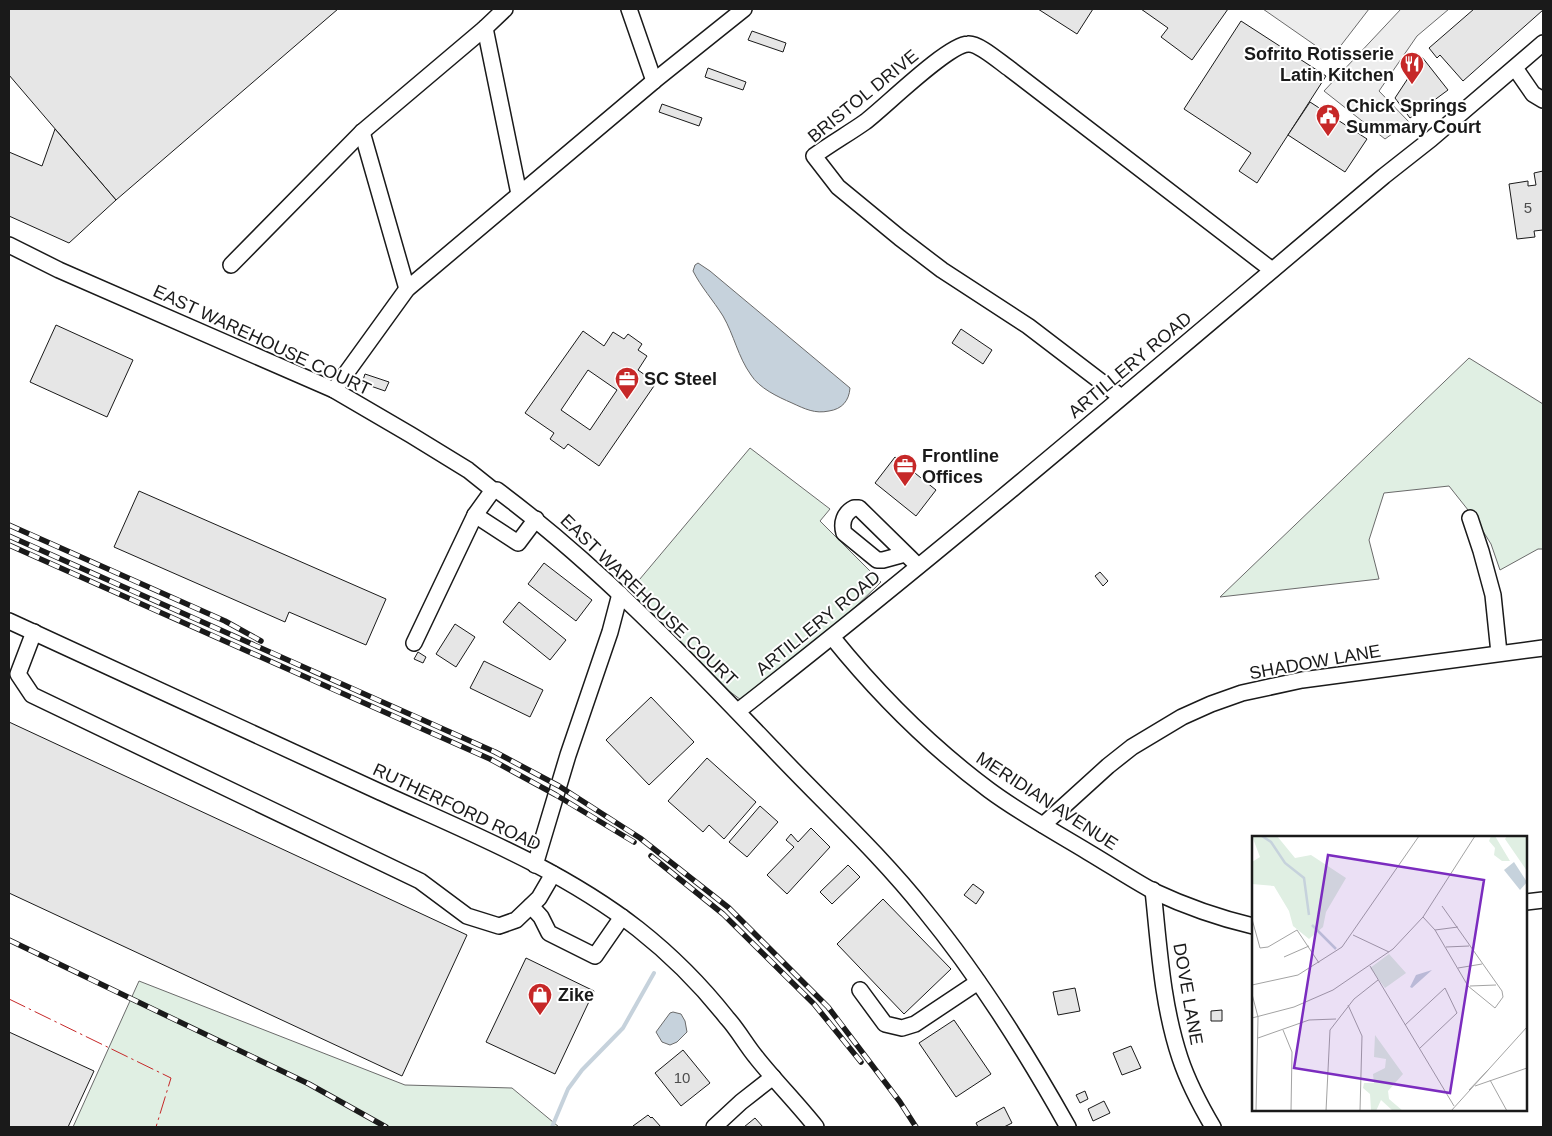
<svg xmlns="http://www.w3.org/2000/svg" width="1552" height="1136" font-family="Arial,sans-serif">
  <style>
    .green { fill: #e0efe3; stroke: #6a6a6a }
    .parking { fill: #ededed; stroke: #6a6a6a }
    .water { fill: #c6d2dc; stroke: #6a6a6a }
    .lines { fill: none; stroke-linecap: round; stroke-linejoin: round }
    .stream { stroke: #c6d2dc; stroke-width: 4 }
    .building { fill: #e6e6e6; stroke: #1a1a1a; fill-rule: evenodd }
    .minor-casing { stroke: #1a1a1a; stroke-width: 18 }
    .minor { stroke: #fff; stroke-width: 15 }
    .rail-casing { stroke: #1a1a1a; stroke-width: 5.5 }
    .rail { stroke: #fff; stroke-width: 4; stroke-dasharray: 11; stroke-linecap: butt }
    .power { stroke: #c62828; stroke-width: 1; stroke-dasharray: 18 4 2.5 4; stroke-linecap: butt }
    .labels { text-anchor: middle; stroke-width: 4; stroke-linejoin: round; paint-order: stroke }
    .number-label { font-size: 15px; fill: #4d4d4d }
    .poi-label { font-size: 18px; font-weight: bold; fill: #1a1a1a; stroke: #fff; text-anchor: start }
    .street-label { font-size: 18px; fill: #1a1a1a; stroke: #fff }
    .inset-river { fill: none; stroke: #c6d2dc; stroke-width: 2.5 }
    .inset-road { fill: none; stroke: #a3a3a3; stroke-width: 1 }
    .view { fill: #7b2cbf; fill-opacity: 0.15; stroke: #7b2cbf; stroke-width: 2.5 }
    .inset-edge { fill: none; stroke: #1a1a1a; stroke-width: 2.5 }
  </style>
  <rect width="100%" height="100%" fill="#fff"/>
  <g class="green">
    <polygon points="1469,358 1543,404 1543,549 1538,549 1500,570 1491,544 1476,520 1449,486 1384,493 1369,540 1379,579 1220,597"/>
    <polygon points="750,448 830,509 820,521 881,582 752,708 714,680 629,592"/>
    <polygon points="139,981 405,1085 512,1088 559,1127 73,1127"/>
  </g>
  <g class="parking">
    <polygon points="1263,9 1369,9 1332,57"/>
    <polygon points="1401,9 1449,9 1417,36 1379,91 1409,122 1385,139 1324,91"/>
  </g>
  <g class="water">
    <path d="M698 263 710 271 850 388C849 401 842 409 829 411 815 414 805 409 792 403 778 397 759 388 751 375 738 357 734 335 723 316 713 300 701 287 693 271L695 265Z"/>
    <polygon points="673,1012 681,1014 685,1021 687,1032 677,1042 670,1045 662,1042 656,1032 670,1013"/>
  </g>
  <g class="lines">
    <polyline class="stream" points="552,1127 568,1089 582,1070 623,1028 654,973"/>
  </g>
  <g class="building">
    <polygon points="9,9 338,9 116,200 9,75"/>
    <polygon points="1038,9 1093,9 1077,34"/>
    <polygon points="1141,9 1228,9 1192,60 1161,37 1168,28"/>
    <polygon points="1474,9 1543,9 1543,10 1463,81 1440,55 1437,58 1429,48"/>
    <polygon points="1241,21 1326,76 1257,183 1239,171 1251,153 1184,109"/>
    <polygon points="752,31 786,43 783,52 748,40"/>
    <polygon points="1422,57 1448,90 1410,118 1395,98"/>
    <polygon points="708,68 746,82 743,90 705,77"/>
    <polygon points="1310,102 1367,139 1345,172 1288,135"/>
    <polygon points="662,104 702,118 699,126 659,112"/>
    <polygon points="55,129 116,200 69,243 9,216 9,152 42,166"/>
    <polygon points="1543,171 1543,230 1534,231 1535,237 1517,239 1509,184 1528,181 1528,186 1536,185 1534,173"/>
    <polygon points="56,325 133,360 107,417 30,382"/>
    <polygon points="961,329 992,350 983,364 952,343"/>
    <path d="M583 331 604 346 613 332 624 339 628 334 642 344 638 350 647 356 638 370 656 383 599 466 568 444 564 449 550 439 554 433 525 413ZM588 370 617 390 590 430 561 410Z"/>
    <polygon points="365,374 389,382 385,391 362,383"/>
    <polygon points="895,457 936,490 916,516 875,483"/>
    <polygon points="139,491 386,599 366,645 289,612 285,622 114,547"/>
    <polygon points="544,563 592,600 576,621 528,584"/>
    <polygon points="1100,572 1108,581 1103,586 1095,576"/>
    <polygon points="519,602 566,640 550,660 503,622"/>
    <polygon points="455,624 475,637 456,667 436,654"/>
    <polygon points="418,652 426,657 423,663 414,659"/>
    <polygon points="484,661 543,690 530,717 470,688"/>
    <polygon points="651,697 694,742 649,785 606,740"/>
    <polygon points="9,722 467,935 402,1076 9,893"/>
    <polygon points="707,758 756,802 724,839 709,825 703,832 668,801"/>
    <polygon points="760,806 778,822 747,857 729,842"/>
    <polygon points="811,828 830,847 787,894 767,875 794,847 786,840 791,834 798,842"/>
    <polygon points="848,865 860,877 832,904 820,892"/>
    <polygon points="973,884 984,892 976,904 964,895"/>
    <polygon points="883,899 951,969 904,1014 837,944"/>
    <polygon points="526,958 594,991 555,1074 486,1042"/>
    <polygon points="1075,988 1080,1011 1058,1015 1053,992"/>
    <polygon points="1222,1010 1222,1021 1211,1021 1211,1011"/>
    <polygon points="954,1020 991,1074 956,1097 919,1043"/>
    <polygon points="9,1032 94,1071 68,1127 9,1127"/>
    <polygon points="1131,1046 1141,1068 1122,1075 1113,1053"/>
    <polygon points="683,1050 710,1083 681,1106 655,1073"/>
    <polygon points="1085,1091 1088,1099 1080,1103 1076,1095"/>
    <polygon points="1104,1101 1110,1113 1093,1121 1088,1109"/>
    <polygon points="1004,1107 1012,1123 1004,1127 978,1127 976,1123"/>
    <polygon points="648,1115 651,1118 652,1117 661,1127 635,1127 633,1126"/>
    <polygon points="755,1118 763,1127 744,1127"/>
  </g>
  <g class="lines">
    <defs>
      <g id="minor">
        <polyline points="629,9 654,81"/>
        <polyline points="485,28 519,194"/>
        <polyline points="1515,68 1533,94 1543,100"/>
        <polyline points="362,132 407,289"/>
        <path d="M9 245 59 270 334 390 411 435 468 470 493 490H497C599 566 686 658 774 750 825 804 879 853 925 911 980 978 1026 1052 1068 1127"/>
        <polyline points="231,265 362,132 485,28 505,9"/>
        <polyline points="334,390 407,289 654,81 744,9"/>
        <path d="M1121 397 1028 326 942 270 900 238 838 187 814 156C830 144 848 134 865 122 885 107 947 45 968 44 979 43 1001 63 1010 69L1272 270"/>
        <polyline points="475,515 518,543 536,519"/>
        <polyline points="1470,518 1481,551 1493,595 1499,653"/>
        <path d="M905 554 883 560H877L844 533C841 523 844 513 854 508H859L910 558 918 566"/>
        <path d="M9 621C133 678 257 735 380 792 468 832 561 869 638 929 671 955 701 985 727 1018 738 1030 746 1045 756 1057 775 1081 797 1103 816 1127"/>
        <polyline points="34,632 18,674 32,695 420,881 467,916 499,926 516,920 539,898 553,874"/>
        <path d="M832 637C878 694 930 746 989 790 1020 813 1055 832 1088 852 1110 865 1131 879 1153 891 1185 906 1219 918 1253 926"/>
        <polyline points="414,643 475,515 493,490"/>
        <path d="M738 711C958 539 1170 356 1384 176L1431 139 1543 43"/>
        <polyline points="1043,825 1108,766 1132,747 1182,717 1211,704 1242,693 1302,680 1543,648"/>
        <polyline points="535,865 568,755 610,632 620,594"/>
        <path d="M1153 890C1159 946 1162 1004 1180 1058 1188 1082 1200 1105 1213 1127"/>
        <polyline points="1526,902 1543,900"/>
        <polyline points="531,906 541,917 549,933 595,956 622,917"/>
        <polyline points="860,990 885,1024 902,1028 915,1024 978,982"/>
        <polyline points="714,1127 741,1102 773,1077"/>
      </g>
    </defs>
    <use href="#minor" class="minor-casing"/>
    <use href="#minor" class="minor"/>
    <defs>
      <g id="rail">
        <polyline points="9,525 225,621 261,641"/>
        <polyline points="9,536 495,752 559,786 640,838 729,908 828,1007 900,1102 916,1127"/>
        <polyline points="9,545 490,759 556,795 634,842"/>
        <polyline points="651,856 723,914 814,1004 861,1062"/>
        <polyline points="9,940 309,1084 386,1127"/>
      </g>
    </defs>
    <use href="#rail" class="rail-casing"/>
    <use href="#rail" class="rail"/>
    <polyline class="power" points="9,999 171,1078 156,1127"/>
  </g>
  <defs>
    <symbol id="restaurant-pin" viewBox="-11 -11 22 30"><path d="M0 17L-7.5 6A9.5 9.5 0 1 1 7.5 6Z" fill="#c62828" stroke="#fff"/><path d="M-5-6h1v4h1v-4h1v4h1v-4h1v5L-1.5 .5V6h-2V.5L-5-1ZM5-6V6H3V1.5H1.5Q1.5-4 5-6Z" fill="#fff"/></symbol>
    <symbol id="civic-pin" viewBox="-11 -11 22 30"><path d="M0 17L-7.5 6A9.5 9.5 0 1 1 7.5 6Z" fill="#c62828" stroke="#fff"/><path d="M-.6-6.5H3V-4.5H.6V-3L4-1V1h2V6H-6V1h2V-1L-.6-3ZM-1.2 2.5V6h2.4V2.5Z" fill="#fff"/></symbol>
    <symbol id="office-pin" viewBox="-11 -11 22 30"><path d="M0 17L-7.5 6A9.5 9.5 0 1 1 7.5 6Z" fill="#c62828" stroke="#fff"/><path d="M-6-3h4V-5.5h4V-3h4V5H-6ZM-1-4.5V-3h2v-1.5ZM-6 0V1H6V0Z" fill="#fff"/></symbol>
    <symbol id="shop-pin" viewBox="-11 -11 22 30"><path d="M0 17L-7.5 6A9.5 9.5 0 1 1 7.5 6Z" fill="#c62828" stroke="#fff"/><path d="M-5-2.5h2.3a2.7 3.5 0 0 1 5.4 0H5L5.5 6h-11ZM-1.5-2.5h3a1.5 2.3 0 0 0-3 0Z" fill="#fff"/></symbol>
  </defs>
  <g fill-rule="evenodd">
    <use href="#restaurant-pin" x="1398" y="50" width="28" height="38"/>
    <use href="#civic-pin" x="1314" y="102" width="28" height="38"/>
    <use href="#office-pin" x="613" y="365" width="28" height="38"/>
    <use href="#office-pin" x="891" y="452" width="28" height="38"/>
    <use href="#shop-pin" x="526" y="981" width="28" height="38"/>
  </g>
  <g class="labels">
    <g class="number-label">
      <text x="1528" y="213">5</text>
      <text x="682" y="1083">10</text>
    </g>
    <g class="poi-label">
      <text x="1394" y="60" text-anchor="end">Sofrito Rotisserie<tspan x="1394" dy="21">Latin Kitchen</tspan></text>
      <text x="1346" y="112">Chick Springs<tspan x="1346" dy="21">Summary Court</tspan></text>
      <text x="644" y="385">SC Steel</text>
      <text x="922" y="462">Frontline<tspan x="922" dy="21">Offices</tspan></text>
      <text x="558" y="1001">Zike</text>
    </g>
    <g class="street-label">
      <text transform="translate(863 96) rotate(-39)" y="6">BRISTOL DRIVE</text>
      <text transform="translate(262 340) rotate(25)" y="6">EAST WAREHOUSE COURT</text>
      <text transform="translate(1130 365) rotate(-40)" y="6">ARTILLERY ROAD</text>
      <text transform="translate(649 600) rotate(44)" y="6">EAST WAREHOUSE COURT</text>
      <text transform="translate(818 623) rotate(-39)" y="6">ARTILLERY ROAD</text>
      <text transform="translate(1315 662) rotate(-10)" y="6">SHADOW LANE</text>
      <text transform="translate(1047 801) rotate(33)" y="6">MERIDIAN AVENUE</text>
      <text transform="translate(457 807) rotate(25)" y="6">RUTHERFORD ROAD</text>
      <text transform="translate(1188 994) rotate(80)" y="6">DOVE LANE</text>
    </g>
  </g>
  <g transform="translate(1252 836)">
    <rect width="275" height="275" fill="#fff"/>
    <path d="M0 0H25L43 22 59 19 94 42 74 76 71 91 57 103 41 90 37 75 22 50 0 48V26L8 21ZM239 0H243L258 25H250L242 19 243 12 237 5ZM255 0H275V35L253 3ZM137 118 154 137 133 152 118 132ZM123 199 151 238 136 255 137 263 151 275H141L129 264 124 275 119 274 118 258 111 252 112 247H122L121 238 133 232 134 223 122 221Z" fill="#e0efe3"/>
    <path d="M262 26 275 46 268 54 252 34ZM180 134 160 152 158 151 164 139Z" fill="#c6d2dc"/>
    <path class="inset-river" d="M10 0 19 6 33 27 52 42 57 79M60 89 84 113"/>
    <path class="inset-road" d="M171 81 183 94 216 150 243 172 251 161 250 155 190 70M0 83 8 112 16 111 45 94 67 127M183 94 206 91M101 99 137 116M194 111 217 110M32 121 57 110M118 130 202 270M206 132 230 128M0 149 46 139 90 111 167 0M218 150 244 149M0 158 6 181 4 275M96 169 110 200 108 275M0 182 42 171 81 154 141 113 171 81 223 0M153 189 193 152 205 177 167 213M31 194 40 216 39 275M6 202 57 184 84 183M238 244 255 275M223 250 275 232M217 254 237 233M74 275 78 194 102 163 126 144M199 275 275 191"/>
    <path class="view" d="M76 19 232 44 198 257 42 232Z"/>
    <rect width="275" height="275" class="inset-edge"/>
  </g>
  <rect width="1552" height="1136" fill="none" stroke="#1a1a1a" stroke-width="20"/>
</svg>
